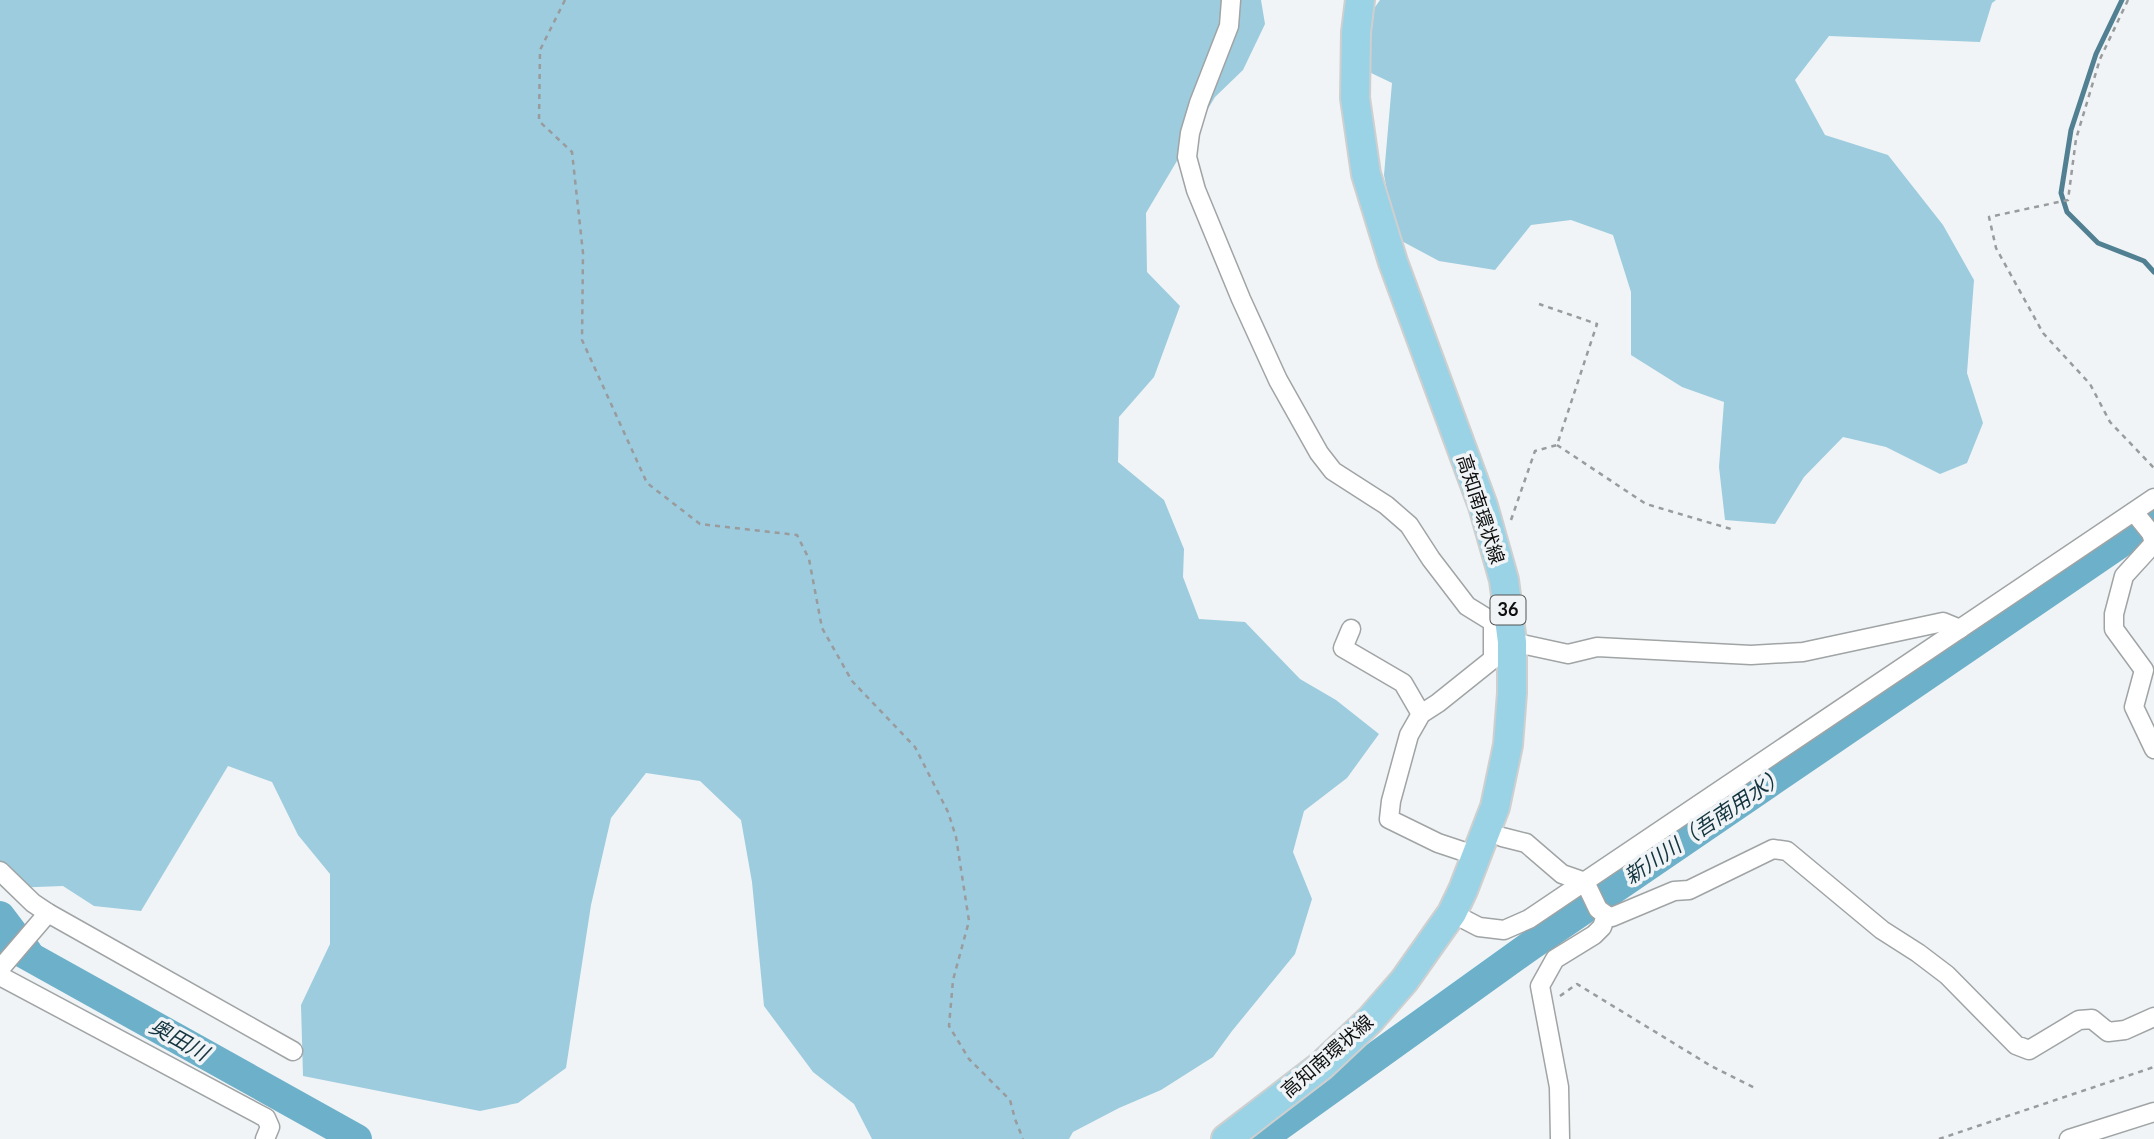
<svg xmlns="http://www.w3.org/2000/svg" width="2154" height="1139" font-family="Lato,'Noto Sans JP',sans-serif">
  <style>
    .green { fill: #9dccde }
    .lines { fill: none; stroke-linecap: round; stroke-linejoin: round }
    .stream { stroke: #518092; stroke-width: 5 }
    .river { stroke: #6db0c9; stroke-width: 30 }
    .street-casing { stroke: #a0a4a5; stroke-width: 21 }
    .primary-casing { stroke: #cfcfcf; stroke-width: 32 }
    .path { stroke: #999b9d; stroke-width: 2.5; stroke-dasharray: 5 5; stroke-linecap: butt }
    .street { stroke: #fff; stroke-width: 18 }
    .primary { stroke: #9ad3e6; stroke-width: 28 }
    .labels { text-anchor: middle; stroke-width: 7; stroke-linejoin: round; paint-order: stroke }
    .shield { fill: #f0f4f6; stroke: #525455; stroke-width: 2 }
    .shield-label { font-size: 18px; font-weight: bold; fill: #0f1010 }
    .street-label { font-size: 19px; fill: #0f1010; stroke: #f0f4f6 }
    .water-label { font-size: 21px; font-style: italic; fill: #13343f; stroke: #f0f4f6 }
  </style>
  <rect width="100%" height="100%" fill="#f0f4f6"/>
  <g class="green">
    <polygon points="0,0 1261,0 1265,24 1243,70 1215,97 1146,213 1147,272 1180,306 1154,377 1119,417 1118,462 1164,500 1184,549 1183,577 1199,619 1245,622 1300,679 1336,700 1379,734 1347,778 1304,811 1293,852 1312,899 1295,954 1232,1031 1213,1057 1161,1090 1119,1108 1073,1132 1069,1139 872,1139 854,1104 813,1072 764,1006 752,882 741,820 700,781 646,773 611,818 591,905 566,1068 518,1103 480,1111 303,1076 301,1005 330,944 330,874 298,835 272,782 228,766 141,911 94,906 63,886 10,888 0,883"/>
    <polygon points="1380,0 1996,0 1992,3 1980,42 1829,36 1795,80 1825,135 1888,155 1943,225 1974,280 1967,373 1983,423 1967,463 1940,474 1886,447 1843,437 1804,477 1775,524 1725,520 1719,467 1724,402 1682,387 1631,355 1631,292 1613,235 1571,220 1531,225 1495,270 1439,261 1396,238 1384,175 1392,83 1367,71 1366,20"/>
  </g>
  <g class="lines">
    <polyline class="stream" points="2122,0 2096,54 2071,130 2061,193 2067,212 2098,243 2144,261 2154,272"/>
    <g class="river">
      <polyline points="0,916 28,953"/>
      <polyline points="0,940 357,1139"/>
      <polyline points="1261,1139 1530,946 2154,520"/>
    </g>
    <defs>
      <g id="street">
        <polyline points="1231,0 1229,26 1199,103 1190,133 1187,157 1196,190 1241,299 1278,380 1319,453 1333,471 1386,505 1409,525 1431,559 1467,606 1493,622 1493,659 1438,703 1421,714 1409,735 1391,801 1389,819 1438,843 1477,856"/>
        <polyline points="2134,512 2151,533 2154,543"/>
        <polyline points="2154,543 2124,576 2114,614 2114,629 2144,670 2134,707 2154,749"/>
        <polyline points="1351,629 1343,648 1403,683 1421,714"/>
        <polyline points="1504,643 1512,642 1568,654 1597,647 1751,655 1803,652 1943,622 1960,629"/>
        <polyline points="1502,837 1526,843 1562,874 1585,882 1598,909 1606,915 1602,927 1594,935 1555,959 1540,986 1559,1087 1560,1139"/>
        <polyline points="0,871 33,903 48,913 293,1051"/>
        <polyline points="1452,913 1479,927 1504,930 1529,919 2154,498"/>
        <polyline points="1606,915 1612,917 1674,891 1689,890 1773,849 1787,851 1882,930 1918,953 1947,975 2016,1045 2029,1050 2079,1020 2092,1019 2108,1032 2125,1030 2154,1017"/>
        <polyline points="0,969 48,913"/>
        <polyline points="0,976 266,1118 270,1127 265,1139"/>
        <polyline points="2069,1139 2154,1112"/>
      </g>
      <polyline id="primary" points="1226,1139 1321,1066 1370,1020 1404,981 1452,913 1463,890 1495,807 1508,745 1512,693 1512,642 1504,580 1483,506 1393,262 1366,174 1355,98 1356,32 1360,0"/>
    </defs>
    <use href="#street" class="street-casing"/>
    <use href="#primary" class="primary-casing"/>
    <g class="path">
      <polyline points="565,0 540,50 539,121 572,152 583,253 582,340 647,483 700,524 797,535 809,559 822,628 852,681 915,747 948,812 956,837 969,921 953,980 949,1026 969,1059 1010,1100 1015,1119 1023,1139"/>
      <polyline points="2128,0 2100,59 2076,139 2068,200 1989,217 1996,248 2043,333 2090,384 2110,422 2154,468"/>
      <polyline points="1557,445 1646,504 1731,529"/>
      <polyline points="1511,520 1535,451 1557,445 1597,324 1539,304"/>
      <polyline points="1560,996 1577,984 1711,1066 1757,1089"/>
      <polyline points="1939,1139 2154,1067"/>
    </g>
    <use href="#street" class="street"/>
    <use href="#primary" class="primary"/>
  </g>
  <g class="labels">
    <rect class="shield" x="1490.5" y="595.5" width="35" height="29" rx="5"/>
    <g class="shield-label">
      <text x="1508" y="616">36</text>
    </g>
    <g class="street-label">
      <text transform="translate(1481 509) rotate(72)" y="7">高知南環状線</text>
      <text transform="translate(1327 1056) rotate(-41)" y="7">高知南環状線</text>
    </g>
    <g class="water-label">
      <text transform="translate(1705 826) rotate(-34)" y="7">新川川（吾南用水）</text>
      <text transform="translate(179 1040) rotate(29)" y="7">奥田川</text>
    </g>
  </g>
</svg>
